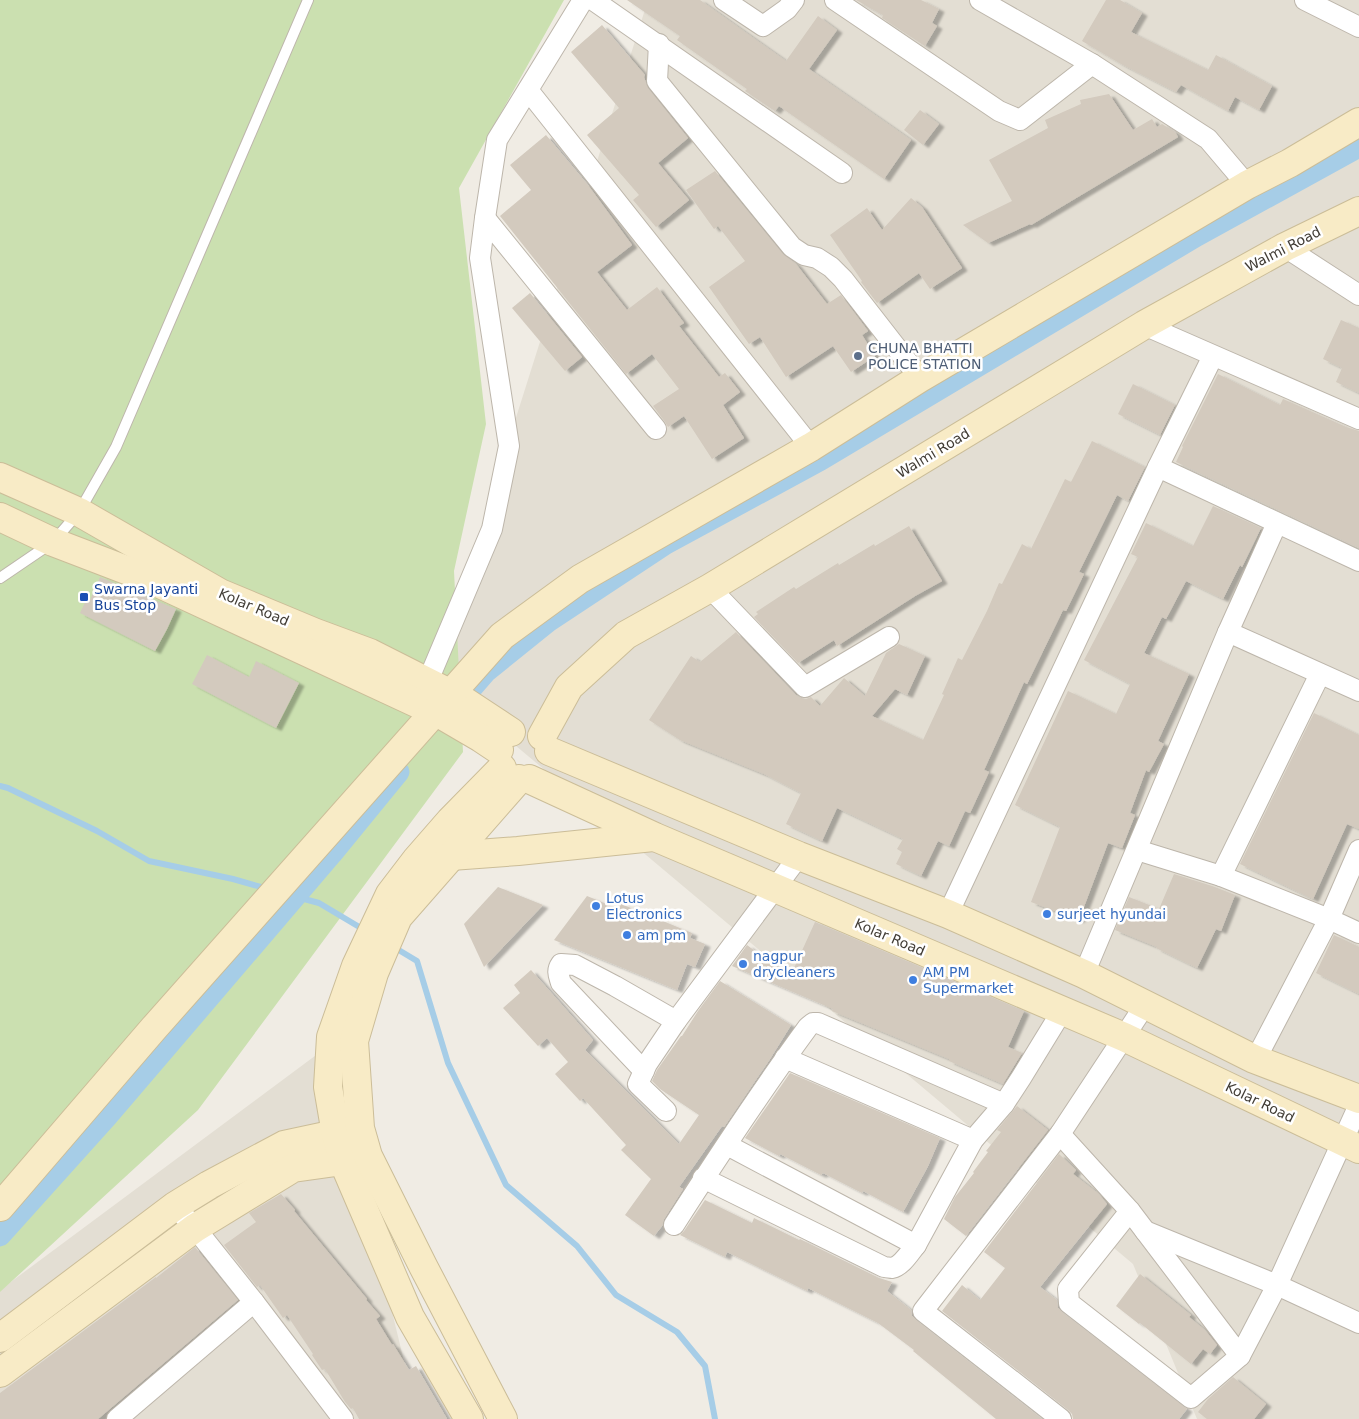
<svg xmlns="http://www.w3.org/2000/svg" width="1359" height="1419" font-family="'DejaVu Sans',sans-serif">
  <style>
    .residential { fill: #e3ded3 }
    .green { fill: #cbe0b0 }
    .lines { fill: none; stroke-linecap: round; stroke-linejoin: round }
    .stream { stroke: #a6cde7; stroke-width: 6 }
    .canal { stroke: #a6cde7; stroke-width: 21 }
    .building { fill: #d3cabe; filter: url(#shadow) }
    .lane-casing { stroke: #bdb6ab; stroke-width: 12 }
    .street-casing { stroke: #bdb6ab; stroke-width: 22 }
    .secondary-casing { stroke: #cbbd98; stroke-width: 30 }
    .lane { stroke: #fff; stroke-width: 10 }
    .street { stroke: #fff; stroke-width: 20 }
    .secondary { stroke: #f8ebc6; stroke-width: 28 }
    .service-dot { fill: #5c6f8a; stroke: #fff; stroke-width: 2 }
    .transit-dot { fill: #1a4fb4; stroke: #fff; stroke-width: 2 }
    .shop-dot { fill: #3f7fe0; stroke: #fff; stroke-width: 2 }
    .labels { text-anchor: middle; stroke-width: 5; stroke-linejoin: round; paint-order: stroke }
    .street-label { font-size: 14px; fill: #413c35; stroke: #fff }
    .service-label { font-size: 14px; fill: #4e5e75; stroke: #fff; text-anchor: start }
    .transit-label { font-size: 14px; fill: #164399; stroke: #fff; text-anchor: start }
    .shop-label { font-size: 14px; fill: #366cbe; stroke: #fff; text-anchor: start }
  </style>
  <defs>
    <filter id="shadow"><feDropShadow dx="5.5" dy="3" stdDeviation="1" flood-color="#0004"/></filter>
  </defs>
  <rect width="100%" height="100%" fill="#f0ece4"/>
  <g class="residential">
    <polygon points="648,0 1359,0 1359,1419 1197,1419 1133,1264 434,677"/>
    <polygon points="335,1041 339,1093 418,1419 0,1419 0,1290"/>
  </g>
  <polygon class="green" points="0,0 564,0 459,188 486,424 454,571 463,752 198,1110 0,1292"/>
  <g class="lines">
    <g class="stream">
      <polyline points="0,786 8,788 97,831 149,861 233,879 268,889"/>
      <polyline points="282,893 319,903 366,931"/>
      <polyline points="392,946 417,961 448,1063 506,1185 577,1246 616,1295 677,1332 705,1366 715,1419"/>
    </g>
    <g class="canal">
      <polyline points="473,687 486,672 548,622 666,544 821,460 1197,236 1359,147"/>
      <polyline points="0,1236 108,1116 332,854 399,772"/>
    </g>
  </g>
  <g class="building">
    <polygon points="627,0 700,0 786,61 818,16 837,30 809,69 911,140 884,179 779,106 775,111 745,91 747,89 677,40 680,36"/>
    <polygon points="856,0 921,0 939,9 932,23 937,26 925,46 882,18 883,15"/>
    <polygon points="1106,0 1120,0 1142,13 1131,32 1208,70 1216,55 1272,86 1259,110 1235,97 1228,111 1181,85 1176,92 1123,65 1082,41"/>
    <polygon points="602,25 645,75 644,77 648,88 688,138 658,163 689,200 656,227 633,200 639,195 587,135 619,108 571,52"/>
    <polygon points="1109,94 1133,130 1152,119 1157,127 1162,124 1175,132 1178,137 1031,225 1030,224 988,243 963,225 1012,201 989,160 1048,128 1045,120 1081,104 1080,100"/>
    <polygon points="920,110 939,124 923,145 904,130"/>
    <polygon points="546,135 588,185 632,245 597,272 627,310 657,287 684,323 679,326 719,377 725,373 740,392 723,405 744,438 712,459 684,416 668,427 665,422 653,406 679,389 652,354 626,374 500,216 531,190 510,165"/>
    <polygon points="715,171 783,254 796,264 827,304 841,295 868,331 862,335 875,356 851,372 833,346 786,377 760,337 749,344 709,287 745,261 718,226 714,229 686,190"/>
    <polygon points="911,198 922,207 962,268 930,289 919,273 877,303 861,282 862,281 830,235 867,208 882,230"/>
    <polygon points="530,293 582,357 565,371 512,308"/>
    <polygon points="1341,320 1359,328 1359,393 1336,382 1342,368 1323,359"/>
    <polygon points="1218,374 1280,405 1283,399 1346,427 1359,431 1359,548 1176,462 1183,447 1182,446"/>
    <polygon points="1133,384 1175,405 1160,435 1118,414"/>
    <polygon points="1092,441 1145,467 1128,501 1117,495 1079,572 1084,574 1066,611 1063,610 1027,684 1024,682 984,770 989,772 970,813 965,811 949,846 938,841 921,876 896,864 902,852 897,849 903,839 837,808 822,841 786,824 801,793 764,774 680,740 649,720 691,656 700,662 736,632 796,695 801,698 806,699 811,697 820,706 844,678 865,696 886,653 899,644 925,656 907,695 895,689 872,716 923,740 944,695 942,694 958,658 962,660 987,611 999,583 1002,584 1022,544 1031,549 1065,479 1071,482"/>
    <polygon points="1213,506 1261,528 1242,567 1240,565 1223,599 1186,581 1166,619 1162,617 1144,653 1189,674 1158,741 1164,744 1149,772 1146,770 1130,813 1135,815 1122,848 1108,843 1079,920 1031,902 1060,827 1015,805 1068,691 1116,714 1130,684 1084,660 1138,557 1131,554 1146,523 1193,546"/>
    <polygon points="909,526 942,581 915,596 837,646 834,640 798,663 754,617 758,614 756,612 794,587 796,589 838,563 839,565 874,544 875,546"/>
    <polygon points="100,577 176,609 167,629 155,651 80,613 87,598 90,600"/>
    <polygon points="207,655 249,677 256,661 299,683 276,728 192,684"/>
    <polygon points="1314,713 1359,735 1359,829 1347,824 1313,899 1240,864"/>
    <polygon points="1174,874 1212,886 1235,895 1221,931 1216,929 1197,968 1156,948 1157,947 1115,930 1129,897 1159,909"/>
    <polygon points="498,887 543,905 484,967 464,924"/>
    <polygon points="587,896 619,909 621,904 692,933 690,938 705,944 695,967 687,964 677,990 554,940"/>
    <polygon points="815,922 1024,1011 1008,1047 1022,1053 1003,1084 949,1061 949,1059 832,1011 833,1009 732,966 747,945 790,977"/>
    <polygon points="1334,935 1359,947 1359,994 1316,973"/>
    <polygon points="531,970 593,1040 585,1050 679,1144 699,1115 660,1089 652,1081 657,1070 681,1036 682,1036 698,1011 720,981 791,1025 770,1059 724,1127 722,1126 679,1187 683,1189 664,1219 662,1226 654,1236 625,1215 651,1179 621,1150 626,1145 583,1098 580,1101 555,1074 568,1062 547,1038 538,1046 503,1008 520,993 514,985"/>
    <polygon points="790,1073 940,1138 928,1166 903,1212 863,1191 862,1193 823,1173 821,1175 780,1154 779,1156 745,1138"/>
    <polygon points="1017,1106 1048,1130 966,1236 944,1219 955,1197 974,1173 973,1172 988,1152 986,1151 1001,1132 997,1130"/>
    <polygon points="1059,1154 1076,1170 1073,1174 1099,1194 1107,1204 1040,1287 1057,1300 1058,1308 1062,1312 1187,1409 1179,1419 1073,1419 1072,1414 1068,1410 942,1311 962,1285 980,1300 1005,1268 984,1252"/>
    <polygon points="281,1194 295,1210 294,1211 367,1299 366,1300 380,1316 376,1319 392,1345 393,1344 409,1370 416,1366 447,1419 359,1419 353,1408 351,1409 345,1402 325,1369 322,1370 312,1355 313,1354 287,1315 283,1318 260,1285 257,1287 224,1245 256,1222 249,1213"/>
    <polygon points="705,1200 752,1223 754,1218 799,1240 800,1239 879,1278 892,1282 887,1291 911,1310 912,1316 916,1320 1042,1419 996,1419 913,1351 914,1350 878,1323 808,1288 807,1291 727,1252 725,1257 680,1235 684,1231"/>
    <polygon points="195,1247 238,1300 98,1419 0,1419 0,1393 156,1277 156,1278"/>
    <polygon points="1140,1274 1191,1315 1189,1317 1205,1330 1217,1345 1210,1354 1203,1349 1191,1364 1140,1323 1139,1324 1116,1306"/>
    <polygon points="1233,1377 1266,1404 1254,1419 1207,1419 1198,1412 1208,1399"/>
  </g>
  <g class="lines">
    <defs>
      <polyline id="lane" points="0,578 53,542 79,512 116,447 308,0"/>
      <g id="street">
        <polyline points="593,0 842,173"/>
        <polyline points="724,0 763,26 787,9 794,0"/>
        <polyline points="835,0 999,111 1020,120 1092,64"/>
        <polyline points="980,0 1092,64 1208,139 1247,185"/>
        <polyline points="1305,0 1359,27"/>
        <polyline points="659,44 657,81 792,247 804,255 817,258 831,267 843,279 920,378"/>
        <polyline points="528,90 811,447"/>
        <polyline points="485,218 656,429"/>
        <polyline points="1285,247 1359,295"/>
        <polyline points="1144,325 1359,419"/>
        <polyline points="1158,467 1359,561"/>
        <polyline points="710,588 805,687 889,637"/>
        <polyline points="1228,632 1359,691"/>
        <polyline points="427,683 492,529 509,446 480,258 485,218 497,140 583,0"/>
        <polyline points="1137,850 1221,876 1329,919 1359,933"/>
        <polyline points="1221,876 1320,674"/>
        <polyline points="948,914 1158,467 1213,356"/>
        <polyline points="1084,974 1228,632 1277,523"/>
        <polyline points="785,1058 973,1140"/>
        <polyline points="1254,1059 1258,1055 1329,919 1359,850"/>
        <path d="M644 1071 561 983C559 976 556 971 561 964L575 965 615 986 676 1021"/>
        <polyline points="666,1111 638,1084 647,1064 676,1021 799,856"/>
        <polyline points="1060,1134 1130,1211 1240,1356 1277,1285 1359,1105"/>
        <polyline points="727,1145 916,1245"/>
        <path d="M703 1178 884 1267C886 1267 891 1268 892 1268 902 1266 910 1252 916 1245L973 1140 1004 1104 1021 1078 1062 1011"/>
        <polyline points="175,1206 195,1228 254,1302 343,1419"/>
        <polyline points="1130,1211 1068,1289 1069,1303 1191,1398 1240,1356"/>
        <path d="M674 1225C717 1158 761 1091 808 1027L813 1023H818L1004 1104"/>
        <polyline points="1145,1231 1277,1285 1359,1323"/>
        <polyline points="117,1419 254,1302"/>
        <polyline points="1061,1419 923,1311 1060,1134 1145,1005"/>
      </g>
      <g id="secondary">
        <polyline points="0,477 79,512 220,593 316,633 370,653 461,699 511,732"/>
        <polyline points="0,517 53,542 147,578 440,714 481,738 499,750"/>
        <polyline points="542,736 569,687 626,635 710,588 1144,325 1285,247 1359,211"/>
        <polyline points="549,751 799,856 948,914 1084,974 1254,1059 1359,1099"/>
        <polyline points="529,779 655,837 775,888 1124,1037 1359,1149"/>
        <polyline points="451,856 518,851 653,837"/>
        <polyline points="0,1207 154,1028 502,636 580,579 811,447 920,378 1247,185 1290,163 1359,122"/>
        <polyline points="0,1338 175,1206 209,1185 284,1145 354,1130"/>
        <polyline points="0,1373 195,1228 293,1168 343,1161 359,1157"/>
        <polyline points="469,1419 410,1317 343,1161 336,1134 328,1087 331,1037 356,966 390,894 416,860 450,821 502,768"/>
        <polyline points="503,1419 423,1266 368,1156 360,1128 354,1041 374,973 398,917 519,779"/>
      </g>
    </defs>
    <use href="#lane" class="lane-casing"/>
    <use href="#street" class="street-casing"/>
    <use href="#secondary" class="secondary-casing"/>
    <use href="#lane" class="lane"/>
    <use href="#street" class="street"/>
    <use href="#secondary" class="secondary"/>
  </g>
  <circle class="service-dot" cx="858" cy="356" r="5"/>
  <rect class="transit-dot" x="79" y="592" width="10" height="10" rx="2.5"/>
  <g class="shop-dot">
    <circle cx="596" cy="906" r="5"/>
    <circle cx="1047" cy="914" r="5"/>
    <circle cx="627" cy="935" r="5"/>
    <circle cx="743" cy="964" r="5"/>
    <circle cx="913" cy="980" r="5"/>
  </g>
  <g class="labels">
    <g class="street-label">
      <text transform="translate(1283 249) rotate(-27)" y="5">Walmi Road</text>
      <text transform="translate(933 453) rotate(-31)" y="5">Walmi Road</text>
      <text transform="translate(254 607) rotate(23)" y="5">Kolar Road</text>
      <text transform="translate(890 937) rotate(23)" y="5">Kolar Road</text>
      <text transform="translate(1260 1102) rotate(26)" y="5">Kolar Road</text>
    </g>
    <g class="service-label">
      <text x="868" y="353">CHUNA BHATTI<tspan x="868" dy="16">POLICE STATION</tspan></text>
    </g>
    <g class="transit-label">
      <text x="94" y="594">Swarna Jayanti<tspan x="94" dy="16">Bus Stop</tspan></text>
    </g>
    <g class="shop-label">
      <text x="606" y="903">Lotus<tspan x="606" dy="16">Electronics</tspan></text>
      <text x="1057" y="919">surjeet hyundai</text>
      <text x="637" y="940">am pm</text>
      <text x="753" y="961">nagpur<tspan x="753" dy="16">drycleaners</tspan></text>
      <text x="923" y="977">AM PM<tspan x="923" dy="16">Supermarket</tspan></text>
    </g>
  </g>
</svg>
